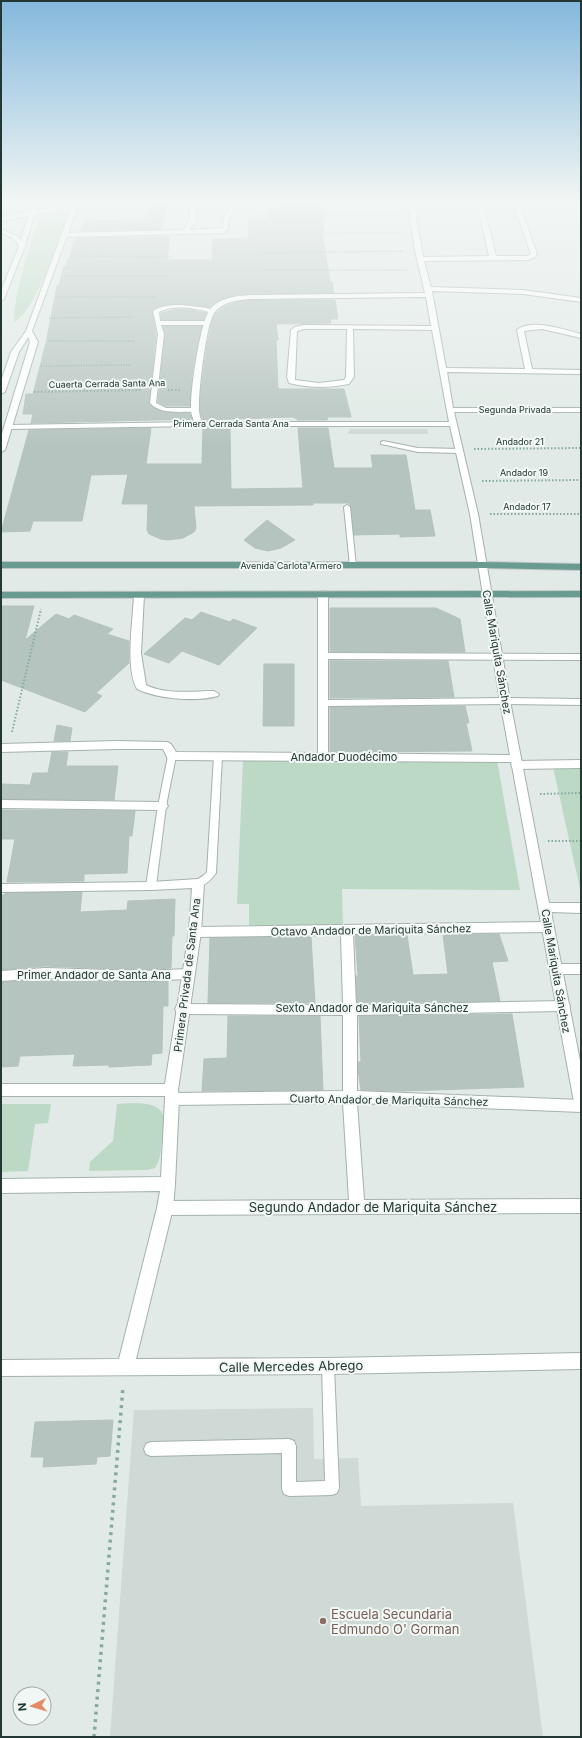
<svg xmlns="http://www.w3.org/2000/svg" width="582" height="1738" font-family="Inter,sans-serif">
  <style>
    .built { fill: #cfd9d5 }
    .green { fill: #bbd9c5 }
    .building { fill: #b6c4bf; stroke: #b4c3bd }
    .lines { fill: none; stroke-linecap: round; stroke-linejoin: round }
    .service-casing { stroke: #a4b1ad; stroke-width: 2 }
    .pedestrian-casing { stroke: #a4b1ad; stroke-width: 2 }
    .minor-casing { stroke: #a4b1ad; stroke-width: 2 }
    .tertiary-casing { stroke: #a4b1ad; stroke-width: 2 }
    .secondary-casing { stroke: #a1b4ae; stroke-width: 2 }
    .primary-casing { stroke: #c1c7c6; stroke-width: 2 }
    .path-far2 { stroke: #84aaa0; stroke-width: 1.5; stroke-dasharray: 1 1.5; stroke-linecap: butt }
    .path-far1 { stroke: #84aaa0; stroke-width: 2; stroke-dasharray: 1.5 2; stroke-linecap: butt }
    .path { stroke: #84aaa0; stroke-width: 3.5; stroke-dasharray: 3 4.5; stroke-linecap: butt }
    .service { fill: #fff; fill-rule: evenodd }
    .pedestrian { fill: #fff; fill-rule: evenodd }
    .minor { fill: #fff; fill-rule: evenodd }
    .tertiary { fill: #fff; fill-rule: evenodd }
    .secondary { fill: #fff; fill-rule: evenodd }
    .primary { fill: #699b90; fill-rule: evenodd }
    .education-dot { fill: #8d6e63; stroke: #f1f7f4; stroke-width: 1.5 }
    .labels { text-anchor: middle; stroke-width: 4; stroke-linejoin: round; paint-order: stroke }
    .far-street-label { font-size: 9px; fill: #233834; stroke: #f1f7f4 }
    .street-label { font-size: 11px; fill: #233834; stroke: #f1f7f4 }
    .near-street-label { font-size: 13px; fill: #233834; stroke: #f1f7f4 }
    .near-education-label { font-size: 13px; fill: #785e54; stroke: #f1f7f4; text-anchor: start }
  </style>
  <rect width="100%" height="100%" fill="#e1eae6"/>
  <g class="built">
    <polygon points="350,429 427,429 428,434 348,434"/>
    <polygon points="313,1408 314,1459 358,1458 361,1506 513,1503 543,1737 110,1737 134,1410"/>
  </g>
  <g class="green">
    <path d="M69 211C60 236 36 311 14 322 15 285 29 251 40 216Z"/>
    <polygon points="243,760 497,760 520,890 342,889 343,928 249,928 249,904 237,904"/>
    <polygon points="553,767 581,767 581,893"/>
    <polygon points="1,1104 51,1104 48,1123 35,1124 28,1171 1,1172"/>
    <path d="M117 1104C130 1104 159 1099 164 1117 165 1123 163 1132 162 1139 161 1149 161 1159 155 1168L147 1170 89 1171 90 1162 113 1141Z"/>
  </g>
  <g class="building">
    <polygon points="150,203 167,203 161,229 80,231 85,221 145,220"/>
    <polygon points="322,206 324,232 322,232 330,282 332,282 334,293 244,294 221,299 210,307 175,304 160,306 152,310 156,334 149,403 154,408 165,412 190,413 192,419 31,423 33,414 23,414 26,394 33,394 46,343 57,286 59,286 64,266 66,266 68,258 70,258 74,240 77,238 170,237 167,260 212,260 213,239 248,238 249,219 269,219 269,207"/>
    <polygon points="250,300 335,300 338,319 330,319 331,323 276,324 278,340 276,340 278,389 344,389 351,417 328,417 327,420 297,420 297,418 294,418 293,417 203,420 200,410 201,390 207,345 212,320 215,314 222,308 236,302"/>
    <polygon points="178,309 192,310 206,313 204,320 161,320 161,313"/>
    <polygon points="163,326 202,326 192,374 190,406 166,406 158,402 165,334"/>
    <polygon points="151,428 146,464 202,464 203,428 230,428 231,489 303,488 298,428 328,428 334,468 373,468 371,455 406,455 415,510 430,510 435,536 400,537 400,534 354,535 351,507 349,503 313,503 313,505 194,506 196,528 194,532 183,538 168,540 161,539 149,534 147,530 148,504 122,504 128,474 91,475 82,521 33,521 30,531 1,532 29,430"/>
    <polygon points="267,520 295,540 281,548 268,551 255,548 244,540"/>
    <polygon points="1,606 34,606 25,640 56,614 69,619 74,615 113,629 107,634 129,641 129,663 96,693 102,696 85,712 1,680"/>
    <polygon points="330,608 436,608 460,619 465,652 330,652"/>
    <polygon points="201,612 230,622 233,619 257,628 219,665 182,651 169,663 144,654 185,618 192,620"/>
    <polygon points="330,661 448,661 454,697 330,698"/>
    <polygon points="264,664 294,664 294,726 263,726"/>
    <polygon points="465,706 469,723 466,723 472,751 330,752 330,707"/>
    <polygon points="57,725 72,728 70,741 54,741"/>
    <polygon points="52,752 68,752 66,766 118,766 114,800 1,799 1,784 30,785 33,773 48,773"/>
    <polygon points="1,810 135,811 132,836 129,836 127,873 84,874 84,881 7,882 15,839 1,839"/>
    <polygon points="82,892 80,912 127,910 128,901 175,899 174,936 172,936 171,968 143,970 45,966 1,970 1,895 5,895 5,893"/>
    <polygon points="499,934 508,961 492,962 500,1001 357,1003 356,976 358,976 355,935 407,935 413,975 448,974 443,935"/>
    <polygon points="311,937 315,1003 208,1003 210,938"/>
    <polygon points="45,980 143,982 168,981 168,1006 163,1006 162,1053 152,1054 151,1065 109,1067 109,1065 73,1066 75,1054 20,1056 18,1066 1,1067 1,982"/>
    <polygon points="512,1014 524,1087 403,1091 361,1090 358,1069 358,1062 361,1062 359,1016"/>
    <polygon points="228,1016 320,1016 323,1090 202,1091 204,1059 227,1058"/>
    <polygon points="113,1420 110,1456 97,1457 96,1464 43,1467 44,1457 31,1457 35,1422"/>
  </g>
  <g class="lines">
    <defs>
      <g id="service">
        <path d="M183 305 207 308 215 311 212 313C197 308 173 304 159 312L160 321H206L209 323 206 325H161L164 334 156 403 166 408H195L198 410 195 412C180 411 161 415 150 403L158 334 153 311C162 305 173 305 183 305Z"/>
        <polygon points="383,441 418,448 460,449 463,451 460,453 418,452 381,444 381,442"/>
        <polygon points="347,505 350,507 356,566 353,568 350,566 344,507"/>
        <polygon points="172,753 176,756 166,806 156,886 151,889 146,886 158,806 168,756"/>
        <path d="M218 753 222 756 216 873C211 880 204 888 195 885L193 883C195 880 203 877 207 872L214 756Z"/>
        <polygon points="328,1360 332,1362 334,1366 339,1488 337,1493 332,1495 289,1496 284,1494 282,1489 282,1453 151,1456 146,1454 144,1449 146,1444 151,1442 289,1439 294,1441 296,1446 296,1482 325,1481 322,1366 324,1362"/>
      </g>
      <g id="pedestrian">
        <polygon points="323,591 328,594 328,653 581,654 581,660 328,659 328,700 505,698 581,699 581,705 505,704 328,706 328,753 520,755 521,758 520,761 516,762 172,760 168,759 163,749 117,749 1,752 1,744 117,741 167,742 171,744 176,752 318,753 318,594"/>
        <polygon points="581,760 581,768 517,769 513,768 511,765 513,762 517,761"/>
        <polygon points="1,800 162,802 166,803 168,806 166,809 162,810 1,808"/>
        <polygon points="548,922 552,924 554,927 552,930 548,932 353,934 356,1005 563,1001 568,1002 570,1006 568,1010 563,1011 357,1015 357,1091 581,1100 581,1112 357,1103 364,1200 581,1199 581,1213 165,1215 160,1213 157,1208 160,1203 165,1201 349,1200 343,1103 172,1105 167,1103 165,1099 167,1095 172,1093 343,1091 343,1015 182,1014 177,1013 175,1009 177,1005 182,1004 343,1005 341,935 195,937 191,935 189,932 191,929 195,927"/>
        <polygon points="556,964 581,964 581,974 556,974 551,973 550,969 551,965"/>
        <polygon points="45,968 143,971 188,969 193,970 194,974 193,978 188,979 143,981 45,978 1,981 1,971"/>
      </g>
      <g id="minor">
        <polygon points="191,203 197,203 195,221 189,230 223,228 223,220 231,203 237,203 229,220 228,230 222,233 64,237 61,235 64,233 183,230 189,221"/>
        <path d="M408 203H414L423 257 489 256 479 212 481 203H487L485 212 496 256H527L531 254 513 203H519L537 254 535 257 528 260 424 261 431 287 523 290 581 298V302L523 294 432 291 446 368 525 369 517 330C531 318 565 330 581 334V338L542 329 524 331 532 369 581 370V374L447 372 453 408H581V412H454L478 514 510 701 549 903H581V913L551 912 581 1066V1108L576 1106 574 1102 500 701 470 514 450 426H198L8 429 4 427 8 425 194 422C193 418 191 414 191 410 190 392 200 324 209 311 217 298 236 296 250 295L425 293 415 251ZM426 297 431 326 304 325 295 327 291 330 287 377 289 383C309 388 329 388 349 384L354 377 353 329 432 330 449 422H201C201 418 199 414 199 410 198 394 206 325 214 313 222 302 238 300 250 299ZM304 329H347L346 377 344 380 319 383 295 380 297 331Z"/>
        <path d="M139 592 144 595 141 653 146 685C167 695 191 691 214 691L219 694 218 696C196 702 157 699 137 689 125 668 133 620 134 595Z"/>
        <polygon points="198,879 202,880 204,883 201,932 178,1090 179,1099 175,1184 173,1208 136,1359 328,1358 581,1353 581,1369 328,1374 1,1376 1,1360 119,1359 157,1208 160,1191 1,1193 1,1179 161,1177 165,1099 165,1096 1,1096 1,1084 165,1084 189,932 192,888 151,890 1,892 1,884 151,882"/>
      </g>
      <g id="tertiary">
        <polygon points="64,203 74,203 50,212 1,221 1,217 49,208"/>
        <polygon points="29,329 32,331 38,342 5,450 1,452 1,437 30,342 26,331"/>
      </g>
      <g id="secondary">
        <polygon points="32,203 38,203 25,246 4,299 1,301 1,291 19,246 13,238 1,233 1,229 17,236 21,240"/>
        <polygon points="73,203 79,203 32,331 19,352 5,392 1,394 1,381 11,352 26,331"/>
      </g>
      <g id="primary">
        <polygon points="1,562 482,562 581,564 581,570 482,568 1,568"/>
        <polygon points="581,591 581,597 1,598 1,592"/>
      </g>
    </defs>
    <use href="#service" class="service-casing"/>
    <use href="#pedestrian" class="pedestrian-casing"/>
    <use href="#minor" class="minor-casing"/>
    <use href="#tertiary" class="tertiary-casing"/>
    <use href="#secondary" class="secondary-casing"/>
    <use href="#primary" class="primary-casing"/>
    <g class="path-far2">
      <polyline points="256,216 400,215"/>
      <polyline points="254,234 402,233"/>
      <polyline points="260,253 403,251"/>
      <polyline points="71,256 173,257"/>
      <polyline points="259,270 408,270"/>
      <polyline points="64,276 168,276"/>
      <polyline points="57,297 156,297"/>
      <polyline points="49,318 134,317"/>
      <polyline points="48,341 135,341"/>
      <polyline points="41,366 131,365"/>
    </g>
    <g class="path-far1">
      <polyline points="168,390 181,390"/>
      <polyline points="34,392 141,390"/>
      <polyline points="474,449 581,448"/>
      <polyline points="482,481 581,480"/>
      <polyline points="490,514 581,514"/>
      <polyline points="12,732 41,609"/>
      <polyline points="540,794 581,793"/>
      <polyline points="548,841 581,841"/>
    </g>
    <polyline class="path" points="94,1737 123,1387"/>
    <use href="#service" class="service"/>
    <use href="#pedestrian" class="pedestrian"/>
    <use href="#minor" class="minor"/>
    <use href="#tertiary" class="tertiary"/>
    <use href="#secondary" class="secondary"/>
    <use href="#primary" class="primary"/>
  </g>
  <linearGradient id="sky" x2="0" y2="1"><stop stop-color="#84b8dc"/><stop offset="0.45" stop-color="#f2f6f4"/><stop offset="1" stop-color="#f2f6f4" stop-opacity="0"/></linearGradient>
  <rect width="582" height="447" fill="url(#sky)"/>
  <circle class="education-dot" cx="323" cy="1621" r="4"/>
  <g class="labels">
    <g class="far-street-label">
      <text transform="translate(107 384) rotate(-1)" y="3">Cuaerta Cerrada Santa Ana</text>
      <text x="515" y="413">Segunda Privada</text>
      <text x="231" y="427">Primera Cerrada Santa Ana</text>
      <text x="520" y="445">Andador 21</text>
      <text x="524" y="476">Andador 19</text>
      <text x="527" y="510">Andador 17</text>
      <text x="291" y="569">Avenida Carlota Armero</text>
    </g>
    <g class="street-label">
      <text transform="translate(497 652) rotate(80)" y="4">Calle Mariquita Sánchez</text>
      <text x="344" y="761">Andador Duodécimo</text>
      <text transform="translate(371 930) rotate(-1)" y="4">Octavo Andador de Mariquita Sánchez</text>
      <text transform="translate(556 971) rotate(80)" y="4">Calle Mariquita Sánchez</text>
      <text x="94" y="979">Primer Andador de Santa Ana</text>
      <text transform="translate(187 975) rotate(-83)" y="4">Primera Privada de Santa Ana</text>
      <text x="372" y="1012">Sexto Andador de Mariquita Sánchez</text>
      <text transform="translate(389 1100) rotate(1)" y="4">Cuarto Andador de Mariquita Sánchez</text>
    </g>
    <g class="near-street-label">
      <text x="373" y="1212">Segundo Andador de Mariquita Sánchez</text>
      <text transform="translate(291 1366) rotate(-1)" y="5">Calle Mercedes Abrego</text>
    </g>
    <g class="near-education-label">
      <text x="331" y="1619">Escuela Secundaria<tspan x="331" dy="15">Edmundo O' Gorman</tspan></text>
    </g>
  </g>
  <rect width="582" height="1738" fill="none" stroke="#233834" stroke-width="4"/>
  <g transform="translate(32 1706) rotate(265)"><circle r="19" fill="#f1f7f4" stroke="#9faba7"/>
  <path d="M0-3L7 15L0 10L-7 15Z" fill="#e48a65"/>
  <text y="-6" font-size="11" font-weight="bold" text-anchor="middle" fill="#233834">N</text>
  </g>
</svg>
